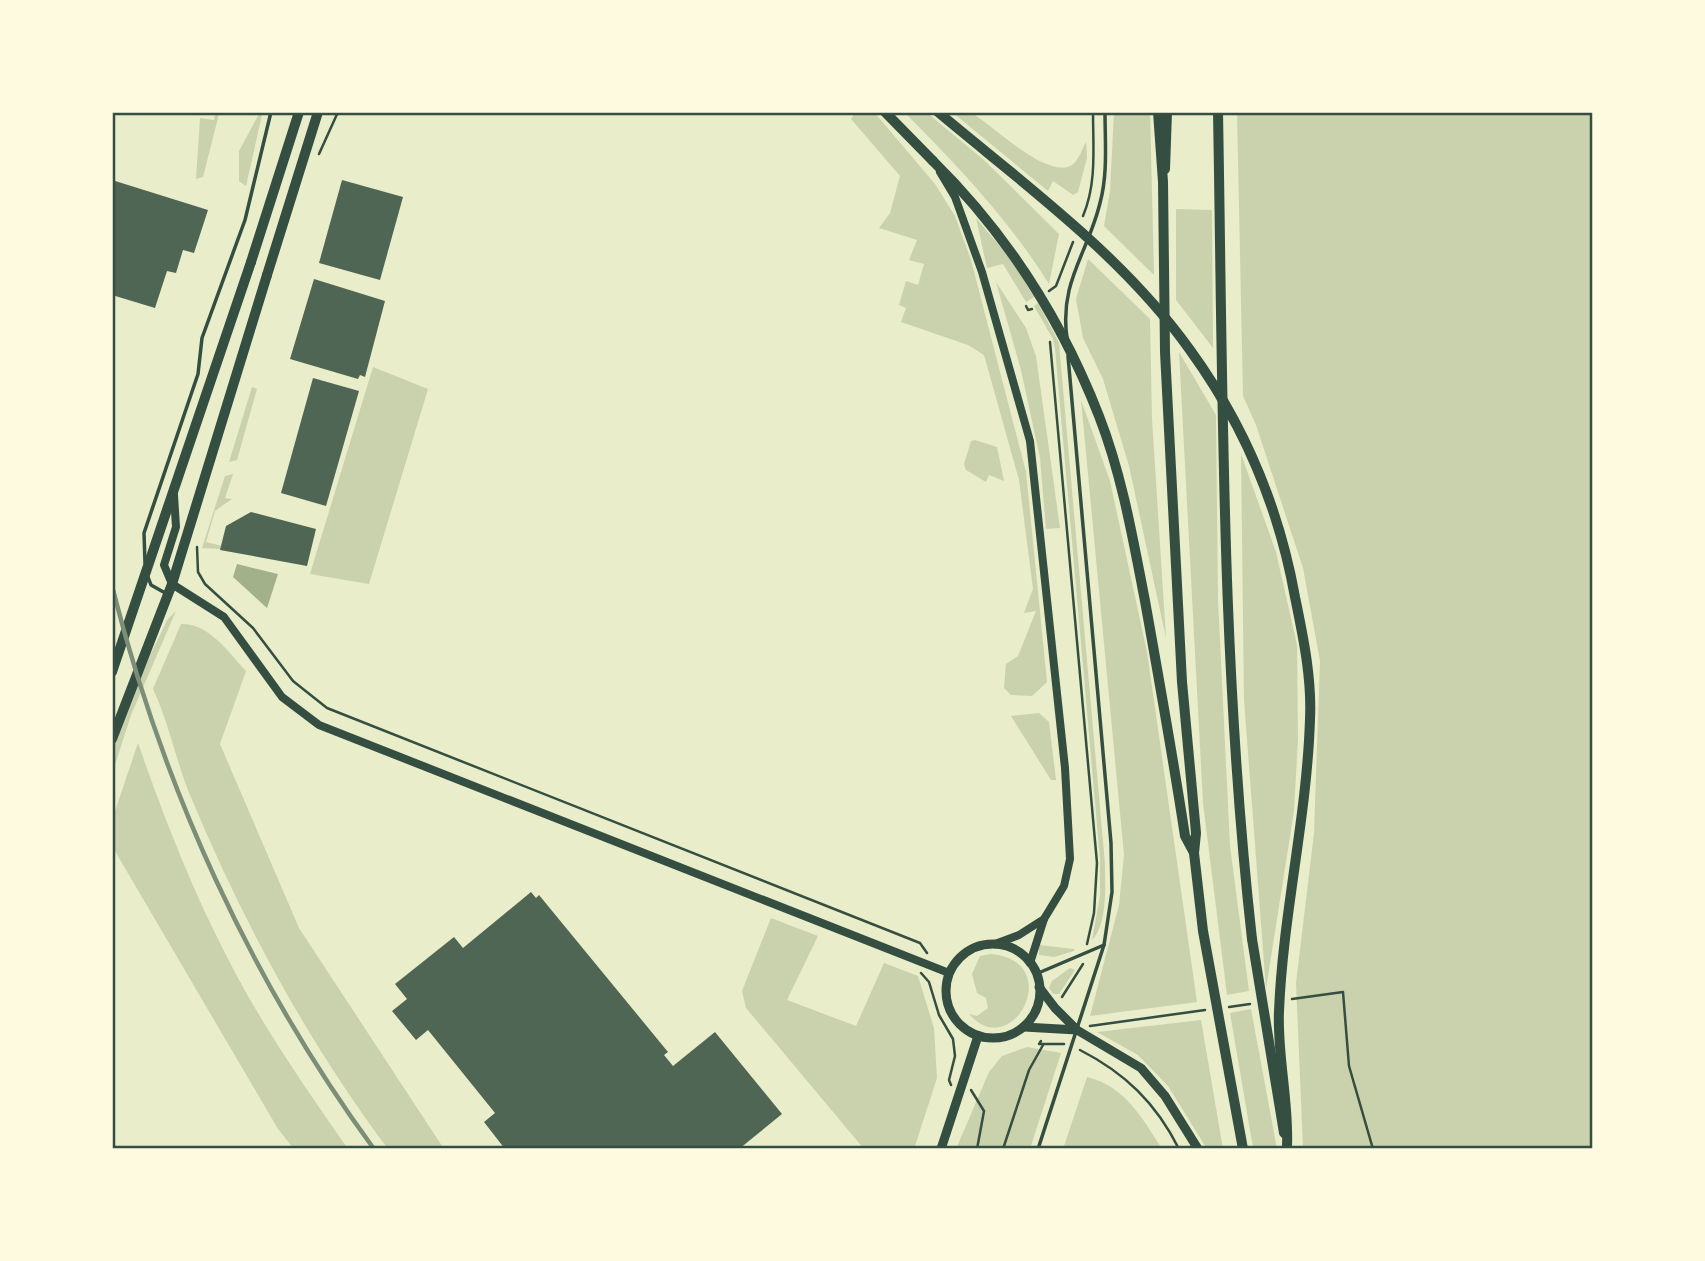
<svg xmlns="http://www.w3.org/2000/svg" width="1705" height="1261" font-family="'Nunito Sans',sans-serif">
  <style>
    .green { fill: #cad2ad }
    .water { fill: #a3b18a }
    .building { fill: #4f6655 }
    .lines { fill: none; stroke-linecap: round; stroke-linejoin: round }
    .path { stroke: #344e41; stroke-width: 2.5 }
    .service { stroke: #344e41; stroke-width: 3.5 }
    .tertiary { stroke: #344e41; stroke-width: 8 }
    .secondary { stroke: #344e41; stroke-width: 9 }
    .primary { stroke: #344e41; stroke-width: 10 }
    .trunk { stroke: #344e41; stroke-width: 10 }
    .motorway { stroke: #344e41; stroke-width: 10 }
    .rail { stroke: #7c8e77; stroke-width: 4.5 }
    .neatline { fill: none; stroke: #344e41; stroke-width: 2.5 }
  </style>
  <rect width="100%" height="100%" fill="#e9edc9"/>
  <g class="green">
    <polygon points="855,112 874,112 935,184 955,216 971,260 1026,472 1047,682 1032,696 1011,695 1004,688 1006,664 1018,656 1036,611 1024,613 1033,589 1019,480 984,355 968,345 901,322 906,308 899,305 906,281 918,285 924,264 909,260 917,240 879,228 890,213 900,176 851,119"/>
    <path d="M904 112H926L984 160 1059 234 1049 284C1009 220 958 166 904 112Z"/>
    <path d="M952 112C959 112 967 111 973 114 993 125 1047 180 1072 165 1079 160 1082 149 1086 142L1087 158 1078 192 1073 195 1053 181 1048 191Z"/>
    <polygon points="1114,112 1150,112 1154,275 1104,226 1110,191"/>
    <polygon points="1237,112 1593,112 1593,1149 1303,1149 1296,983 1314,833 1320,661 1303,568 1256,425 1243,396"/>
    <polygon points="215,114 219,114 203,177 196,179 200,118 214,120"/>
    <polygon points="259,114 262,115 246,186 239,181 239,151"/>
    <polygon points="1176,209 1212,210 1213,348 1176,300"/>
    <polygon points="976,218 1013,262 1034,297 1026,302 1003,264 987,268"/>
    <polygon points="1088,259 1150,319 1152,419 1166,638 1129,466 1103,379 1083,338 1076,299"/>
    <polygon points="996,282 1026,328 1036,356 1060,528 1046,529 1040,458 1021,370"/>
    <path d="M1038 303 1059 343 1105 864C1105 886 1108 923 1092 940L1100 896V859L1055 349 1053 339 1034 306Z"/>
    <polygon points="1179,352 1216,415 1218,599 1230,846 1249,991 1227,995 1203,803"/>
    <polygon points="373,367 428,389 369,584 310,574"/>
    <polygon points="252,387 257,389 237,460 229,462"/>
    <polygon points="1081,400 1110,481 1147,652 1197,1002 1090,1016 1119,905 1124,855"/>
    <polygon points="975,440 997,447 1004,481 989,475 986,482 966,470 964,464 971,441"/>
    <polygon points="1241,454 1276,552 1297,645 1298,739 1294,811 1266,989 1244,700"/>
    <polygon points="233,474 225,498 232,499 215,511 206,542 222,546 221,549 202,548 225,476"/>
    <path d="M176 611 131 715 115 765H112C112 721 149 661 167 620Z"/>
    <path d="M181 624C209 623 229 653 246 671L220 744 299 928 444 1149H388C307 1041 242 920 190 795 176 761 169 723 153 689Z"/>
    <polygon points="1039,713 1049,722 1056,780 1051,780 1011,716"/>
    <path d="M138 743C163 815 191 887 226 955 260 1023 305 1087 348 1149H294L278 1129 112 846V820Z"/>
    <polygon points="771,918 818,936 787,1000 856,1026 884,963 918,976 934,1028 937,1078 914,1149 864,1149 746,1008 742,991"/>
    <polygon points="1039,945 1074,949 1074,951 1054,957 1039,955"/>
    <path d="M991 954C1067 961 1012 1064 969 1014L977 1016 988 1008 986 998 977 993 972 974 980 956Z"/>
    <polygon points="1070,968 1075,970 1059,994 1053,994 1049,988 1052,981"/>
    <polygon points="1251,1009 1277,1149 1254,1149 1252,1142 1230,1013"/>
    <polygon points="1201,1020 1223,1149 1207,1149 1168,1086 1138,1055 1097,1032"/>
    <polygon points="1027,1047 1061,1053 1030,1149 956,1149 989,1072 1002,1056"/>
    <path d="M1087 1077C1125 1086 1143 1119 1162 1149H1063Z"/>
  </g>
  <polygon class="water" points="237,564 278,574 267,608 233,577"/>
  <g class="building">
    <polygon points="112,180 208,210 194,253 183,250 176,273 167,271 155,308 112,295"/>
    <polygon points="342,180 403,197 380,280 319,263"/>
    <polygon points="314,279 385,301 365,377 360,375 358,379 290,359"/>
    <polygon points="313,378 359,391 326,506 281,493"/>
    <polygon points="251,512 316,529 307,566 220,550 226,526"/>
    <polygon points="531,892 536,898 539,895 668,1052 664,1055 673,1066 715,1032 782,1114 739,1149 505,1149 484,1122 495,1113 428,1030 416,1040 392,1011 407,999 395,984 454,937 463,948"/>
  </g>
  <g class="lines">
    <g class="path">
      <polyline points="319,154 338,112"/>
      <path d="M1083 216C1097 183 1093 147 1093 112"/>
      <polyline points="1049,291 1056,286 1073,242"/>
      <polyline points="1026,306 1028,310 1032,309"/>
      <polyline points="1050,342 1097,863 1094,913 1087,944"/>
      <polyline points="197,547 198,572 205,584 253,628 293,681 327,708 920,943 927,953"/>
      <polyline points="921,973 929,982 939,1015 953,1039 955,1056 949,1080 951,1085"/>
      <polyline points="1062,997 1083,964"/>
      <polyline points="1292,999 1343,992 1349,1066 1373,1149"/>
      <polyline points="1229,1007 1250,1004"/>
      <polyline points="1090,1026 1205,1010"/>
      <polyline points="1041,1041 1039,1044 1064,1044"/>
      <path d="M1080 1050C1125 1073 1156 1103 1179 1149"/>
      <polyline points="971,1090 984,1111 977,1149"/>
      <polyline points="1003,1149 1029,1070 1043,1045"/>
    </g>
    <g class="service">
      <path d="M1067 338C1059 282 1088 253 1100 203 1108 174 1105 142 1105 112"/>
      <polyline points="145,563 144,533 198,374 202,338 245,220 271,112"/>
      <polyline points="148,577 151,585 167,594"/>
      <polyline points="1036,974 1104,945"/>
      <polyline points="1038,1149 1104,945 1112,892 1111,843 1068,356"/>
    </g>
    <g class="tertiary">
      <polyline points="940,172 955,197 982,272 1030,441 1065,768 1070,859 1064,886 1044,919 1019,935 995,944"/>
      <polyline points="174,495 176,527 164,565 172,584 224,617 282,697 319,725 949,973"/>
      <polyline points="1030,963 1044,919"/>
    </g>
    <g class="secondary">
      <circle cx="993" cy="991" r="47"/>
      <polyline points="1039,987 1055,1008 1077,1030 1141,1068 1165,1096 1198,1149"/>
      <polyline points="1024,1027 1077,1030"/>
      <polyline points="941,1149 978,1036"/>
    </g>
    <g class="primary">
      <polyline points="885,112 933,161"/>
      <polyline points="112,672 251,262"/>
      <polyline points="112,739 172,584 267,275"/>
    </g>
    <g class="trunk">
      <path d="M938 112C1025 185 1123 256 1190 350 1243 423 1279 508 1295 597 1303 636 1312 678 1310 719 1307 817 1283 913 1279 1011 1277 1056 1289 1101 1287 1146"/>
      <polyline points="1158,112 1163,182 1165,352 1182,682 1196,833 1194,853 1203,931 1243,1149"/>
      <path d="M933 161C1006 233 1062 321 1099 416 1122 475 1133 539 1145 601 1159 679 1173 757 1185 836L1193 851"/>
      <polyline points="1165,169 1167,112"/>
      <polyline points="251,262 299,112"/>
      <polyline points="267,275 318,112"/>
      <polyline points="1252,939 1284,1133"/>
    </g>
    <path class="motorway" d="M1218 112C1223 388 1221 664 1252 939"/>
    <path class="rail" d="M112 586C163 788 251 981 374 1149"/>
  </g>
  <rect width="1705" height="1261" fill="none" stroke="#fefae0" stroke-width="228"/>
  <rect x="114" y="114" width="1477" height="1033" class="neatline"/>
</svg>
